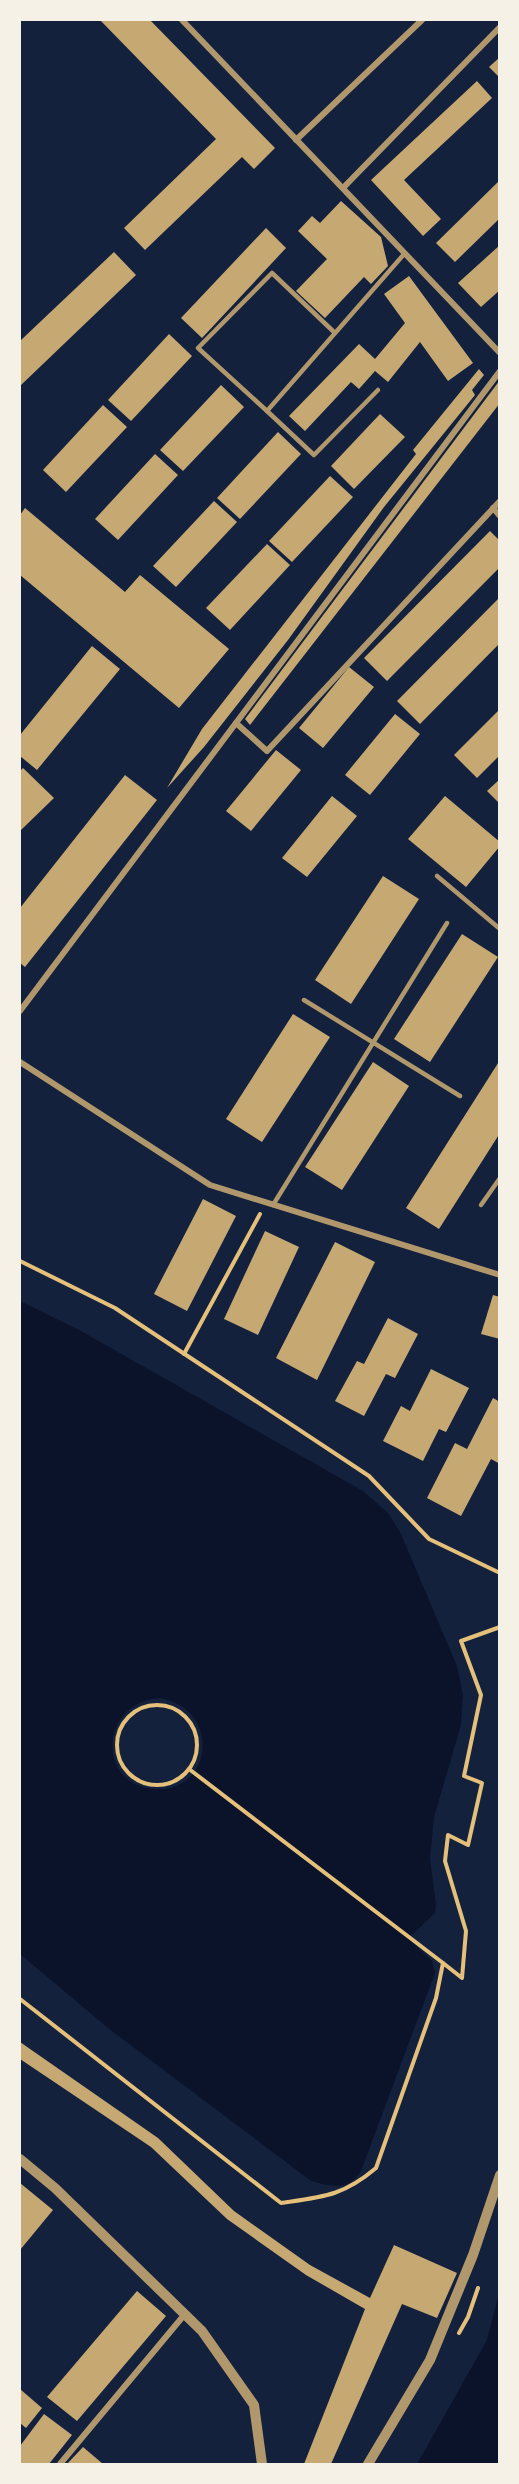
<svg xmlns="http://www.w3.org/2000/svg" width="519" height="2484" font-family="'Times New Roman',serif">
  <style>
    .water { fill: #0b132b; fill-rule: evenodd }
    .building { fill: #c6a872 }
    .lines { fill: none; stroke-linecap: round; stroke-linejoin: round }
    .path { stroke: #e5c07b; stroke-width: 4 }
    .service { stroke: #b1986c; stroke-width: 4.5 }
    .minor { stroke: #b1986c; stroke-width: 6 }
    .tertiary { stroke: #b1986c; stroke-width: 10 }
  </style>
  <rect width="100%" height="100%" fill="#14213d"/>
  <g class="water">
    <path d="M20 1301 81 1331 363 1491 389 1514 401 1534 457 1666 463 1695 461 1725 434 1817 430 1859 436 1904 435 1913 411 1936V1941L432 1961 435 1973 361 2171C349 2191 331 2187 311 2181L108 2028 20 1954ZM160 1698C222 1709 213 1793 155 1789 96 1786 99 1702 160 1698Z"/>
    <polygon points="499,2293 499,2464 417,2464 487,2340"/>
  </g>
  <g class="building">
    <polygon points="100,20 150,20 275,148 254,169 242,157 145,250 124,228 216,139"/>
    <polygon points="500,57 500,78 489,67"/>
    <polygon points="477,81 492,98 404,180 441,219 423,236 371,180"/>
    <polygon points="500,180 500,218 455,262 436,243"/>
    <polygon points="341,201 381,237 388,266 371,284 364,277 325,318 296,291 327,259 298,231 312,216 320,223"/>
    <polygon points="266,228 286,248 202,338 181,318"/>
    <polygon points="500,245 500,290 481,307 458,283"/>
    <polygon points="114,252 136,275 20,386 20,341"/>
    <polygon points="409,276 473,363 448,381 420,342 388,382 375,371 359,389 351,382 305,431 289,416 359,344 375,359 405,323 384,294"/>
    <polygon points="169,334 192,356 131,421 108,400"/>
    <polygon points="479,369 484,375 472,390 475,395 384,507 288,640 204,747 167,788 202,729 416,454 413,450"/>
    <polygon points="500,380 500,403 250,725 245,719"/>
    <polygon points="221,385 244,407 183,471 160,450"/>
    <polygon points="103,405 127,427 66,492 43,470"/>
    <polygon points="380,414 405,437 354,489 331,466"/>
    <polygon points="278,432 301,454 240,519 217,498"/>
    <polygon points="155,454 178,475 118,540 95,519"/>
    <polygon points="330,476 353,497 292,562 269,541"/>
    <polygon points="214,501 237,522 176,587 153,566"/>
    <polygon points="25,508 125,592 140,575 229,649 179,708 20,575 20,515"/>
    <polygon points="490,531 500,541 500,567 387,681 364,658"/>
    <polygon points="267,544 290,565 230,630 206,608"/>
    <polygon points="500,597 500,643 420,724 397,701"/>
    <polygon points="92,646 120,669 37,770 20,756 20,735"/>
    <polygon points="349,667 374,687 323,748 299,728"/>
    <polygon points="500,709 500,755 477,778 454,755"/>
    <polygon points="395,714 420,734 370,795 345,775"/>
    <polygon points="276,750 301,770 251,831 226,811"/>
    <polygon points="23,768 54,798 20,831 20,771"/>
    <polygon points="125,775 157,800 25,967 20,963 20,908"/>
    <polygon points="500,779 500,804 487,791"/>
    <polygon points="332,796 357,816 307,877 282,858"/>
    <polygon points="445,796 500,842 500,846 466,887 408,839"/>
    <polygon points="383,876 419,899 351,1004 315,980"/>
    <polygon points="462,934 498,957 430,1062 394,1039"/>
    <polygon points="293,1014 330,1037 262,1142 226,1119"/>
    <polygon points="500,1060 500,1133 439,1229 406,1208"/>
    <polygon points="373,1062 409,1086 342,1190 305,1167"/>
    <polygon points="203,1199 236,1216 187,1311 154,1294"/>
    <polygon points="265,1231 299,1247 258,1335 224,1319"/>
    <polygon points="335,1242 375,1262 317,1380 276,1358"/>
    <polygon points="493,1295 500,1297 500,1339 481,1334"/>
    <polygon points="388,1318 418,1334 395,1378 386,1374 364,1416 335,1401 357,1361 364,1364"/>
    <polygon points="431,1369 469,1388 446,1432 439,1429 423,1461 383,1441 401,1406 410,1411"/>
    <polygon points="493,1398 500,1402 500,1464 491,1459 461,1516 427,1498 455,1443 467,1449"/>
    <polygon points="20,2042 158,2138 234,2211 310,2265 370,2298 394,2245 457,2273 437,2318 402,2304 331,2464 304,2464 365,2309 306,2275 227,2219 151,2147 20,2059"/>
    <polygon points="20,2183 53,2210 20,2250"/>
    <polygon points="137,2291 166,2316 77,2421 47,2397"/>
    <polygon points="20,2389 42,2408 26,2428 20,2423"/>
    <polygon points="44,2414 72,2435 49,2464 20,2464 20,2446"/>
    <polygon points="83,2447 103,2464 67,2464"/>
  </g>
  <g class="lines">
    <g class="path">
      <polyline points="20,1261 115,1308 369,1476 429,1539 500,1573"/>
      <polyline points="184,1354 260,1214"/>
      <circle cx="157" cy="1745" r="40"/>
      <polyline points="189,1769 443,1963"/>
      <path d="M20 1999 281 2203C323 2197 343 2196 376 2168L436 1998 443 1963 462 1978 466 1931 445 1861 448 1835 468 1845 482 1783 464 1776 481 1695 461 1641 500 1627"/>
      <polyline points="459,2333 468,2317 478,2288"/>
    </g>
    <g class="service">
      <polyline points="335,333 272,273 198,348 267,411 405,253"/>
      <polyline points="267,411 314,455 378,390"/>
      <polyline points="437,876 500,929"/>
      <polyline points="304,1000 460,1096"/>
      <polyline points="273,1205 447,923"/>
      <polyline points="481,1205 500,1178"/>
    </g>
    <g class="minor">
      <polyline points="182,20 500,353"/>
      <polyline points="296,140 422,20"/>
      <polyline points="343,188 500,27"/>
      <polyline points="493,508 500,516"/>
      <polyline points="236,723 267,751 500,501"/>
      <polyline points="20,1011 500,371"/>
      <polyline points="20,1062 210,1185 500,1275"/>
      <polyline points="60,2464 185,2314"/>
    </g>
    <g class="tertiary">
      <polyline points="20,2159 55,2188 202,2331 254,2405 262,2464"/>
      <polyline points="368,2464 430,2360 473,2255 500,2175"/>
    </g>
  </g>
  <rect width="519" height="2484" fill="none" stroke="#f6f1e7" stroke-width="42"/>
</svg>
